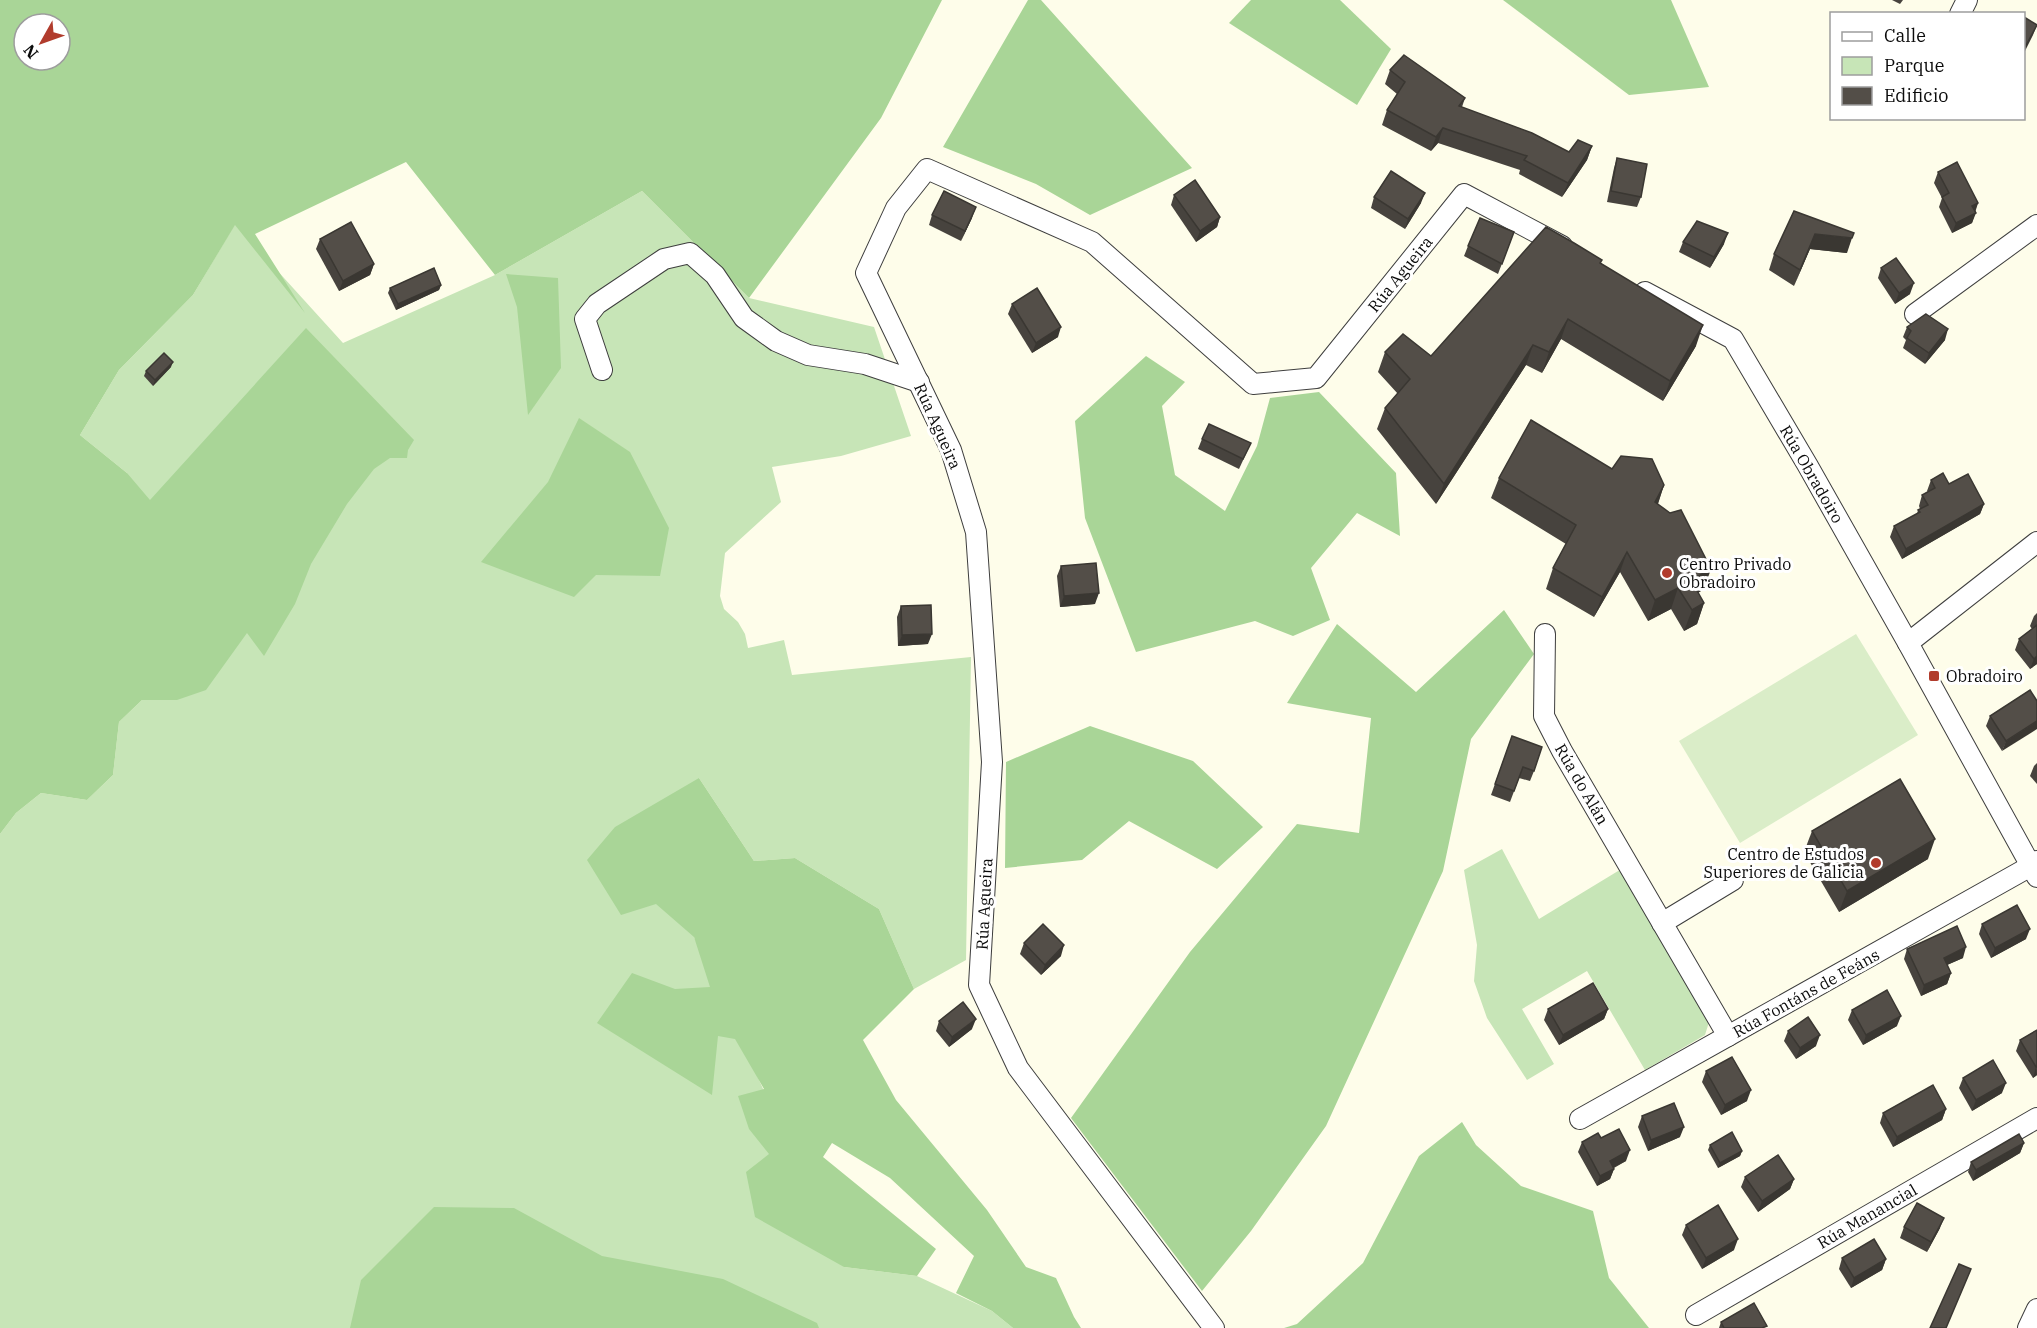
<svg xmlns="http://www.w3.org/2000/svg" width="2037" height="1328" font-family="'IBM Plex Serif',serif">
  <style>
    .green { fill: #c7e5b7 }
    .forest { fill: #a9d597; fill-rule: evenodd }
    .pitch { fill: #daedc8 }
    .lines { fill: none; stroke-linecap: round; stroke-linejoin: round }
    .minor-casing { stroke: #3e3e3e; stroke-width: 22 }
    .minor { stroke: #fff; stroke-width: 20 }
    .wall { fill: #47433e }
    .shaded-wall { fill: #3a3732 }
    .building { fill: #534e48; stroke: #3a3732; stroke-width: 1.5 }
    .poi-dot { fill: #b13c2d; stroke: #fff; stroke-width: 2 }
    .labels { text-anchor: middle; stroke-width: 6; stroke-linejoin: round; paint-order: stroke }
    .street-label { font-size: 16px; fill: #0b0b0b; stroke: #fff }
    .poi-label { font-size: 16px; fill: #0b0b0b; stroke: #fff; text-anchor: start }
  </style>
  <rect width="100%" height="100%" fill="#fefdea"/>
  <g class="green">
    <polygon points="642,191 749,298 874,327 911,436 841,456 772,467 781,502 725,553 720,596 724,609 738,622 745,634 748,648 784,640 792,675 971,657 966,960 914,989 879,909 795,858 754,861 699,778 694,937 844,1267 917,1276 992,1311 1013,1328 0,1328 0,834 16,813 41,793 87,800 113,775 119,722 142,700 177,700 127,473 80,435 119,370 193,295 235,224 343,343 495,275"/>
    <polygon points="1502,849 1539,919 1623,868 1709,1022 1705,1035 1645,1070 1587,971 1522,1009 1554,1064 1527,1080 1487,1018 1474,981 1477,945 1464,870"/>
  </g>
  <g class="forest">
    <path d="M0 0H942L881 118 749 298 642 191 495 275 406 162 255 234 305 313 235 225 193 295 119 370 80 435 127 473 150 500 306 328 414 440 408 450 407 458H390L374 469 347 504 311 564 295 604 264 656 247 633 206 690 177 700H142L119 722 113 775 87 800 41 793 16 813 0 834ZM24 24H60V60H24Z"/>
    <polygon points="1028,0 1041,0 1192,168 1090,215 1036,184 943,147"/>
    <polygon points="1251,0 1340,0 1391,49 1357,105 1229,23"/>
    <polygon points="1503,0 1671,0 1709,87 1629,95"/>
    <polygon points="506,274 558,278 561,368 528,415 517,307"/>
    <polygon points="1146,356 1185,382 1162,406 1175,475 1225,511 1257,446 1270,398 1319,392 1396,473 1400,536 1357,513 1311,568 1330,620 1293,636 1255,621 1136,652 1085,518 1075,421"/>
    <polygon points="579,418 630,452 669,528 660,576 596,575 574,597 481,562 548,482"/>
    <polygon points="1504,610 1534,654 1471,739 1443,871 1326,1126 1251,1231 1202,1291 1071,1118 1190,952 1297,824 1359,833 1371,718 1287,703 1337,624 1416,692"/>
    <polygon points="1090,726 1193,761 1263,827 1217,869 1129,821 1082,860 1005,868 1006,762"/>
    <polygon points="699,778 754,861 795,858 879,909 914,989 863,1040 896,1100 987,1210 1026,1267 1056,1278 1074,1317 1081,1328 1013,1328 992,1311 956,1293 974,1256 890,1178 832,1143 823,1157 936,1249 917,1276 844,1267 755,1217 746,1172 769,1154 749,1129 738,1096 764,1089 735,1039 718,1036 712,1095 597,1023 632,973 675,989 710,987 694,937 656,904 621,915 587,860 615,827"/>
    <polygon points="1462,1122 1476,1145 1521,1186 1593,1211 1609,1278 1649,1328 1284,1328 1297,1324 1363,1263 1419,1156"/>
    <polygon points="434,1207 514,1208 602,1256 723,1279 817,1323 819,1328 350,1328 361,1280"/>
  </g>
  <polygon class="pitch" points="1856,634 1918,735 1740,843 1679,741"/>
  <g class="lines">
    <defs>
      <g id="minor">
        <polyline points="1960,14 1967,0"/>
        <polyline points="1645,292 1733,339 1808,466 1908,643 2037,877"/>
        <polyline points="1915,314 2037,225"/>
        <polyline points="602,370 585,319 597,304 664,259 690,253 715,275 744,318 776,341 808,355 865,364 919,382"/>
        <polyline points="1545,634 1544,716 1562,751 1728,1036"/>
        <polyline points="1908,643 2037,542"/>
        <polyline points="1662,923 1733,880"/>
        <polyline points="1580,1119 2022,871 2037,861"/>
        <polyline points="1696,1315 2037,1118"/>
        <polyline points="1214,1328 1018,1068 979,985 992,762 976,532 951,450 866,273 896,208 927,169 1092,242 1253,384 1316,378 1464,194 1562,246"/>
        <polyline points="2028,1328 2037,1309"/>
      </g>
    </defs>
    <use href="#minor" class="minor-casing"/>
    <use href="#minor" class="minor"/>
  </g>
  <g class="wall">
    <polygon points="1892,0 1903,0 1900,4"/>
    <polygon points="1390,70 1465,98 1462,107 1569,152 1592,146 1587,160 1562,197 1519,174 1520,170 1438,143 1431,151 1382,125 1387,110 1397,94 1385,84"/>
    <polygon points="1617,158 1641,197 1637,207 1607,202 1614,168"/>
    <polygon points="1938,172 1978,203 1972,223 1952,233 1939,207 1942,198 1934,183"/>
    <polygon points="1174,195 1220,217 1217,227 1196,242 1171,205"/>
    <polygon points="1374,197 1421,203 1405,229 1371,208"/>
    <polygon points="1794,211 1847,253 1810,249 1794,286 1769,270 1774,254"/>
    <polygon points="932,215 972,218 961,241 929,225"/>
    <polygon points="1514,232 1498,274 1464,256 1468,246"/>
    <polygon points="320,239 374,264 370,275 339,291 316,249"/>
    <polygon points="1683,242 1724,244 1710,268 1679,252"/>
    <polygon points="1601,263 1696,346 1663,401 1561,339 1542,373 1526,365 1436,504 1377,429 1385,408 1398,394 1378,372 1385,352 1431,356"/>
    <polygon points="1881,268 1910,294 1895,304 1878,278"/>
    <polygon points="441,285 439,290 396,310 388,293 390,288"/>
    <polygon points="1012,304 1058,337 1032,353 1008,314"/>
    <polygon points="1907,327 1945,340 1925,364 1903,348 1906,340 1903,337"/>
    <polygon points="171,367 153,386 144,376 146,371"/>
    <polygon points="1202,439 1251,443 1239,469 1198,449"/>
    <polygon points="1612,469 1664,485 1658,504 1704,589 1698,593 1704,603 1697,624 1684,631 1671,609 1648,621 1620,572 1594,617 1546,589 1553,568 1566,544 1491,498 1499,478"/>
    <polygon points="1931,480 1949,484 1984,504 1980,514 1902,559 1890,537 1894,526 1917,514 1918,510 1920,509 1919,506 1922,495 1928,492 1927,491"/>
    <polygon points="1061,566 1095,604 1060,607 1057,576"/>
    <polygon points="901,606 928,644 898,646 897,617"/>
    <polygon points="2037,613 2037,664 2030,669 2015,650 2019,639 2032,629 2030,626 2034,616"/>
    <polygon points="2030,690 2002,751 1986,726 1990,716"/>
    <polygon points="1512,736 1534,771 1530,781 1519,778 1510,802 1491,795"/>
    <polygon points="2037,763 2037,784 2030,776 2034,766"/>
    <polygon points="1812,831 1928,859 1839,912 1804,852"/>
    <polygon points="1982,924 2026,939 1991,958 1979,934"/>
    <polygon points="1024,943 1061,956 1041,975 1020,954"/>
    <polygon points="1907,949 1963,958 1947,965 1951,973 1947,984 1921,996 1904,959"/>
    <polygon points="1548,1009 1608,1009 1604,1019 1559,1045 1544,1020"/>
    <polygon points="1852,1010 1897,1026 1863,1045 1848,1020"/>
    <polygon points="939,1021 972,1029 949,1047 936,1031"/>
    <polygon points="2037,1030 2037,1075 2033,1078 2016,1051 2020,1040"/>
    <polygon points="1788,1031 1816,1046 1796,1059 1784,1041"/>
    <polygon points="1706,1071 1747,1101 1721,1115 1702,1082"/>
    <polygon points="1963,1078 2002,1093 1972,1111 1959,1088"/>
    <polygon points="1946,1109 1942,1120 1893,1147 1880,1123 1883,1113"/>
    <polygon points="1642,1116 1680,1137 1648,1151 1638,1127"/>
    <polygon points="1601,1138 1626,1161 1614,1168 1614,1169 1610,1179 1597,1186 1578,1152 1582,1142"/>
    <polygon points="2024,1143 2020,1153 1973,1181 1968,1172 1971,1162"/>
    <polygon points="1710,1145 1742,1151 1740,1156 1718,1168 1708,1150"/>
    <polygon points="1745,1177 1794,1179 1790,1189 1758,1212 1741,1187"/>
    <polygon points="1686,1225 1734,1250 1702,1269 1682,1235"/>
    <polygon points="1904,1227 1940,1228 1927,1252 1900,1238"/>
    <polygon points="1842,1258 1886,1259 1882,1270 1851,1288 1839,1269"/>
    <polygon points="1721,1322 1766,1328 1719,1328"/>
  </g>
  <g class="shaded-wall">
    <polygon points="2037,25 2033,35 2024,53 2024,49"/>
    <polygon points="1443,128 1438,143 1431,151 1436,137"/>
    <polygon points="1592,146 1587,160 1562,197 1568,183"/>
    <polygon points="1425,193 1421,203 1405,229 1408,219"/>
    <polygon points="1978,203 1974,213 1972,206"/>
    <polygon points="976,207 972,218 961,241 965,231"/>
    <polygon points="1976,213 1972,223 1952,233 1956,223"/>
    <polygon points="1220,217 1217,227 1196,242 1200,231"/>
    <polygon points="1728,233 1724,244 1710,268 1714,257"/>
    <polygon points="1815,234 1852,238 1847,253 1810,249 1794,286"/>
    <polygon points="374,264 370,275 339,291 343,281"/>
    <polygon points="1914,283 1910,294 1895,304 1899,293"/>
    <polygon points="441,285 439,290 396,310 398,304"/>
    <polygon points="1568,319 1561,339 1542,373 1549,352"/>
    <polygon points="1703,325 1696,346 1663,401 1670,381"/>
    <polygon points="1061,327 1058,337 1032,353 1036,343"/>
    <polygon points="1948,329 1945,340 1925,364 1929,353"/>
    <polygon points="1533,345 1526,365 1436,504 1444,484"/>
    <polygon points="173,362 171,367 153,386 155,380"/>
    <polygon points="1664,485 1657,506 1655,502"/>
    <polygon points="1984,504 1980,514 1902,559 1906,549"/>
    <polygon points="1627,552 1620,572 1594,617 1602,597"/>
    <polygon points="1711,569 1704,589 1686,600 1691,580"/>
    <polygon points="1678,588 1671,609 1648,621 1655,600"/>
    <polygon points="1099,593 1095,604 1060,607 1064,596"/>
    <polygon points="1704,603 1697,624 1684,631 1692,610"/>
    <polygon points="932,634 928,644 898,646 902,635"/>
    <polygon points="2037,656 2037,664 2030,669 2034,659"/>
    <polygon points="2037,721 2037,729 2002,751 2006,741"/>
    <polygon points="1935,839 1928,859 1839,912 1847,891"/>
    <polygon points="2030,929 2026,939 1991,958 1995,948"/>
    <polygon points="1064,945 1061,956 1041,975 1045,965"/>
    <polygon points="1966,947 1963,958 1940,968 1944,958"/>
    <polygon points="1951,973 1947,984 1921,996 1924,985"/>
    <polygon points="1608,1009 1604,1019 1559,1045 1563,1035"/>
    <polygon points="1901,1016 1897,1026 1863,1045 1866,1035"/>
    <polygon points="976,1019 972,1029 949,1047 952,1037"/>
    <polygon points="1820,1035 1816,1046 1796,1059 1800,1048"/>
    <polygon points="2036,1067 2037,1075 2033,1078"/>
    <polygon points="2006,1083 2002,1093 1972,1111 1976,1100"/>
    <polygon points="1751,1090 1747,1101 1721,1115 1725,1105"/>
    <polygon points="1946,1109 1942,1120 1893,1147 1897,1137"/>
    <polygon points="1684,1127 1680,1137 1648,1151 1651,1140"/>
    <polygon points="2024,1143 2020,1153 1973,1181 1976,1170"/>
    <polygon points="1630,1150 1626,1161 1606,1171 1610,1161"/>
    <polygon points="1742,1151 1740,1156 1718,1168 1720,1163"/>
    <polygon points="1614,1169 1610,1179 1597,1186 1600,1176"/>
    <polygon points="1794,1179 1790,1189 1758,1212 1762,1201"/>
    <polygon points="1944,1218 1940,1228 1927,1252 1931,1242"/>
    <polygon points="1738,1239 1734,1250 1702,1269 1706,1258"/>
    <polygon points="1886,1259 1882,1270 1851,1288 1854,1278"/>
  </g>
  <g class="building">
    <polygon points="2024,17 2037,25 2024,49"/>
    <polygon points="1404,55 1465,98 1459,106 1532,133 1569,152 1578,140 1592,146 1568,183 1524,160 1527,156 1443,128 1436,137 1387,110 1405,82 1390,70"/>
    <polygon points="1617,158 1647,164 1641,197 1611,191"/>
    <polygon points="1957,162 1978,203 1972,206 1976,213 1956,223 1942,197 1949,193 1938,172"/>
    <polygon points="1391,171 1425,193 1408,219 1374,197"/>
    <polygon points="1195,180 1220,217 1200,231 1174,195"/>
    <polygon points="944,191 976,207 965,231 932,215"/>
    <polygon points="1794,211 1854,233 1852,238 1815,234 1800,270 1774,254"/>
    <polygon points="1480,218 1514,232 1502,264 1468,246"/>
    <polygon points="1697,221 1728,233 1714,257 1683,242"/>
    <polygon points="351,222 374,264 343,281 320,239"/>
    <polygon points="1546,227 1574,243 1602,260 1600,263 1703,325 1670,381 1568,319 1549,352 1533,345 1444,484 1385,408 1410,379 1385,352 1403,334 1431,356"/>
    <polygon points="1896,258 1914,283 1899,293 1881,268"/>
    <polygon points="434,268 441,285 398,304 390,288"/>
    <polygon points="1037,288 1061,327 1036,343 1012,304"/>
    <polygon points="1926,314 1948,329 1929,353 1907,338 1911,331 1907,327"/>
    <polygon points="164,353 173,362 155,380 146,371"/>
    <polygon points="1531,420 1612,469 1621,456 1652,459 1664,485 1655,502 1670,513 1681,510 1711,569 1691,580 1704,603 1692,610 1678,588 1655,600 1627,552 1602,597 1553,568 1576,525 1499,478"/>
    <polygon points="1209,424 1251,443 1243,459 1202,439"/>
    <polygon points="1943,473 1949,484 1968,474 1984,504 1906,549 1894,526 1920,512 1918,510 1928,505 1922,495 1935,488 1931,480"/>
    <polygon points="1096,563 1099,593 1064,596 1061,566"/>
    <polygon points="931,605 932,634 902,635 901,606"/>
    <polygon points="2037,625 2037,656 2034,659 2019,639"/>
    <polygon points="2030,690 2037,701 2037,721 2006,741 1990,716"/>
    <polygon points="1512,736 1542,747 1534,771 1523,767 1514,791 1495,784"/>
    <polygon points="1900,779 1935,839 1847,891 1812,831"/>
    <polygon points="2017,905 2030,929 1995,948 1982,924"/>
    <polygon points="1043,924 1064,945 1045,965 1024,943"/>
    <polygon points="1957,926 1966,947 1944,958 1951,973 1924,985 1907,949"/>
    <polygon points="1593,983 1608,1009 1563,1035 1548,1009"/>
    <polygon points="1887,990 1901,1016 1866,1035 1852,1010"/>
    <polygon points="963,1002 976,1019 952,1037 939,1021"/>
    <polygon points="1808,1017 1820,1035 1800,1048 1788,1031"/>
    <polygon points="2037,1030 2037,1067 2036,1067 2020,1040"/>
    <polygon points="1732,1057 1751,1090 1725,1105 1706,1071"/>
    <polygon points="1993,1060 2006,1083 1976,1100 1963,1078"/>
    <polygon points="1933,1085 1946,1109 1897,1137 1883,1113"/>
    <polygon points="1674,1103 1684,1127 1651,1140 1642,1116"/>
    <polygon points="1619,1129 1630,1150 1610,1161 1614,1169 1600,1176 1582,1142 1598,1133 1601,1138"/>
    <polygon points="1732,1132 1742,1151 1720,1163 1710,1145"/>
    <polygon points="2019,1134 2024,1143 1976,1170 1971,1162"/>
    <polygon points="1778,1155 1794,1179 1762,1201 1745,1177"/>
    <polygon points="1917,1203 1944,1218 1931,1242 1904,1227"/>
    <polygon points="1718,1205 1738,1239 1706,1258 1686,1225"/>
    <polygon points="1874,1239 1886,1259 1854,1278 1842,1258"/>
    <polygon points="1959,1264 1971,1269 1946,1328 1930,1328"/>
    <polygon points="1754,1303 1767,1326 1762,1328 1724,1328 1721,1322"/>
  </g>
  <g class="poi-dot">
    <circle cx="1667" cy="573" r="6"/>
    <rect x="1928" y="670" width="12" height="12" rx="3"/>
    <circle cx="1876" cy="863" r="6"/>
  </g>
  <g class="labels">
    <g class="street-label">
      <text transform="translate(1400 274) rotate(-51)" y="6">Rúa Agueira</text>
      <text transform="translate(938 426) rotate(66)" y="6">Rúa Agueira</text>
      <text transform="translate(1812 474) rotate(60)" y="6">Rúa Obradoiro</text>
      <text transform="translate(1582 784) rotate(60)" y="6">Rúa do Alán</text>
      <text transform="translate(984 904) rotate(-87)" y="6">Rúa Agueira</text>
      <text transform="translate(1806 993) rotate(-29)" y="6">Rúa Fontáns de Feáns</text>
      <text transform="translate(1867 1216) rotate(-30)" y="6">Rúa Manancial</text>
    </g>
    <g class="poi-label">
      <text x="1679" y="570">Centro Privado<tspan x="1679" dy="18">Obradoiro</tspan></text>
      <text x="1946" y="682">Obradoiro</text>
      <text x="1864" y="860" text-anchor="end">Centro de Estudos<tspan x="1864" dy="18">Superiores de Galicia</tspan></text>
    </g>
  </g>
  <rect x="1830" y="12" width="195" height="108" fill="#ffffff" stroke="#9d9d9d" stroke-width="1.5"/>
  <rect x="1842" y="32" width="30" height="9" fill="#ffffff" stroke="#9d9d9d" stroke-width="1.5"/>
  <text x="1884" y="42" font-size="18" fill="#0b0b0b">Calle</text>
  <rect x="1842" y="57" width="30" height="18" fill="#c7e5b7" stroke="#9d9d9d" stroke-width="1.5"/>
  <text x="1884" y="72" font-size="18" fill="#0b0b0b">Parque</text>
  <rect x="1842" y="87" width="30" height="18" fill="#534e48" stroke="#9d9d9d" stroke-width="1.5"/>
  <text x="1884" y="102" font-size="18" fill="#0b0b0b">Edificio</text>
  <g transform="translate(42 42) rotate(230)"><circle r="28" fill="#ffffff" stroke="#9d9d9d" stroke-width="1.5"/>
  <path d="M0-4.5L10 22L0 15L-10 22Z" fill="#b13c2d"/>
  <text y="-9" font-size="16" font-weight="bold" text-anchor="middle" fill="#0b0b0b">N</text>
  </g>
</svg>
